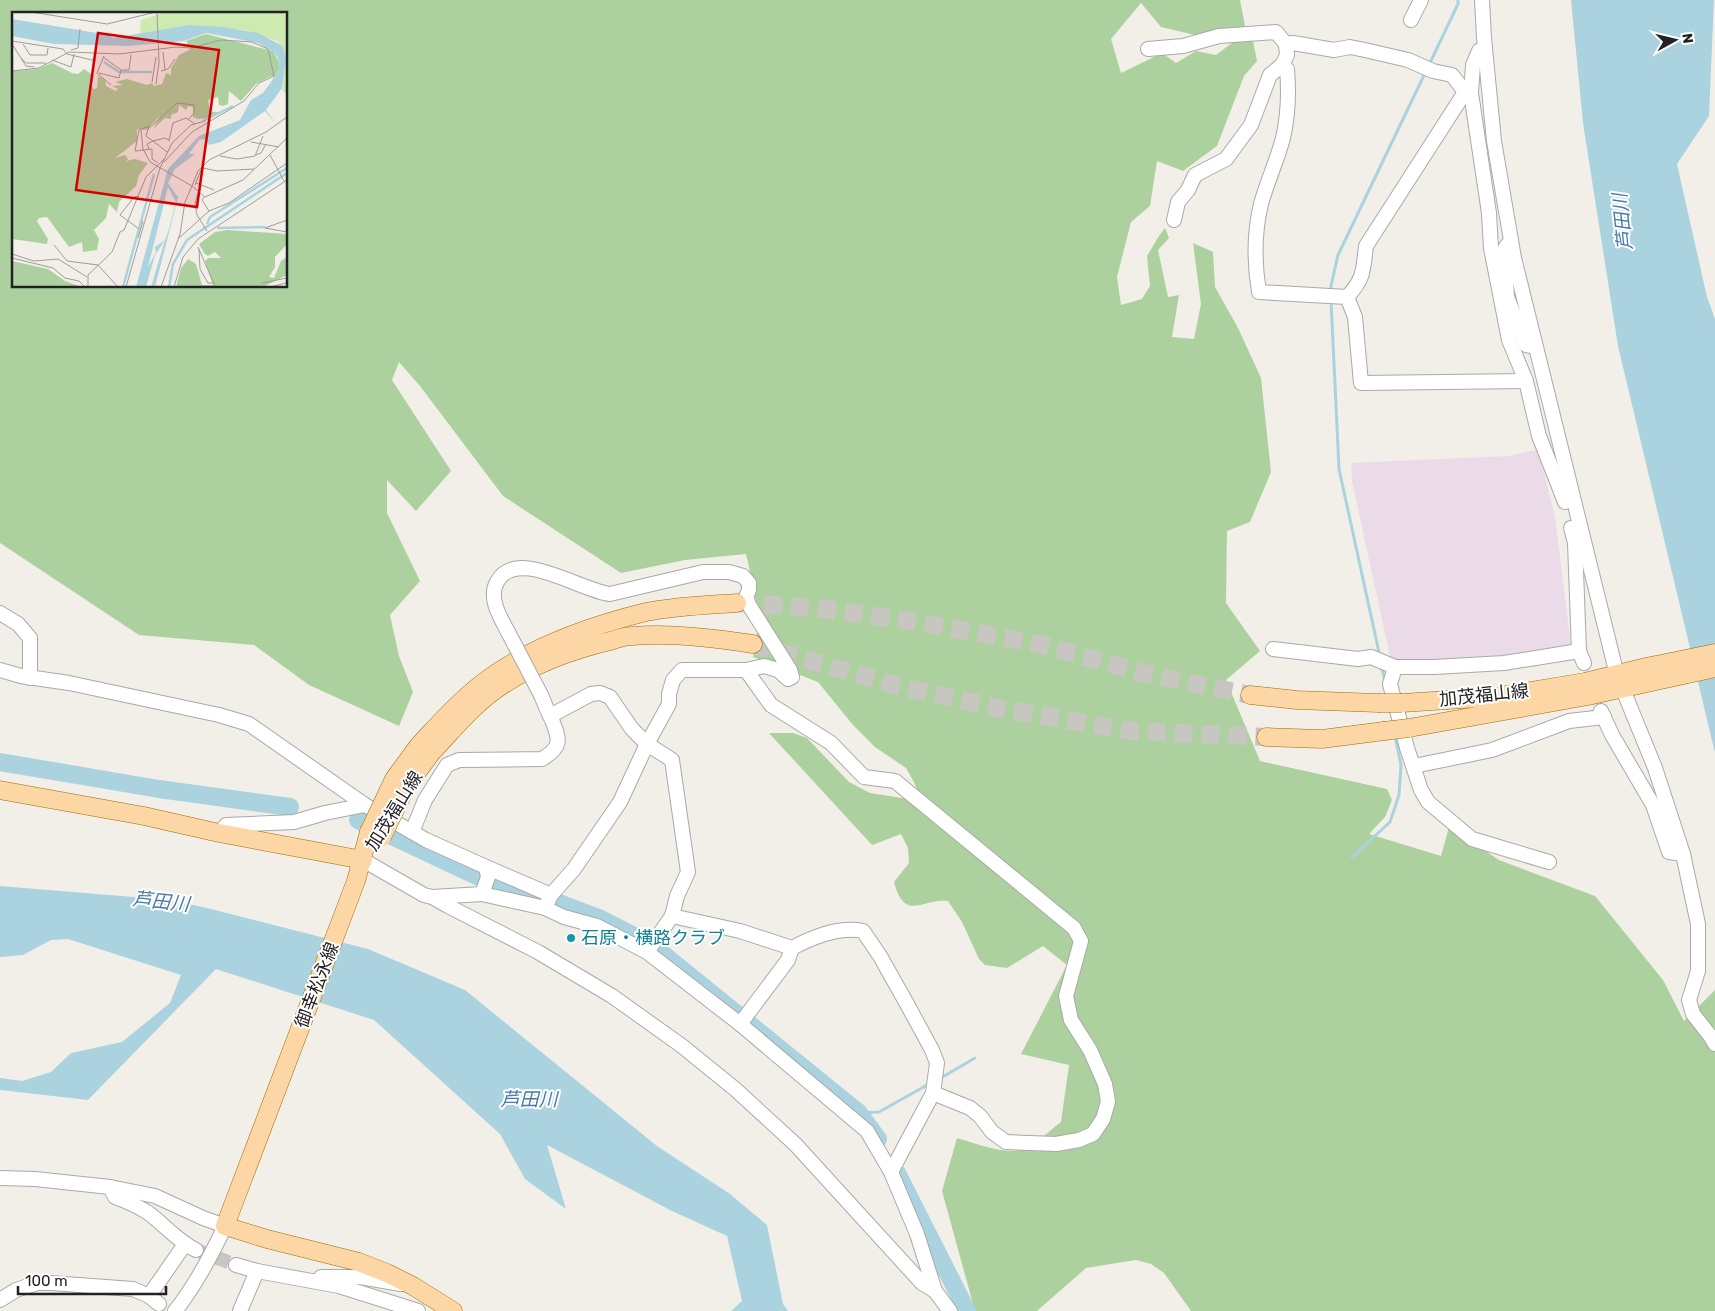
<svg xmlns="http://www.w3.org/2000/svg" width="1715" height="1311" font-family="Rubik,'Noto Sans JP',sans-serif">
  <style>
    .industrial { fill: #ebdbe8 }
    .forest { fill: #add19e; fill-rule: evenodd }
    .water { fill: #aad3df }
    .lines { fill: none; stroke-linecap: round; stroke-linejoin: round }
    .stream { stroke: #aad3df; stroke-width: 3 }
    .river { stroke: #aad3df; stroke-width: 18 }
    .minor-tunnel { stroke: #c8c6c1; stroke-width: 14; stroke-dasharray: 14 7; stroke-linecap: butt }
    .major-tunnel { stroke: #c8c6c1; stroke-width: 18; stroke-dasharray: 18 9; stroke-linecap: butt }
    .minor-casing { stroke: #a9a9a9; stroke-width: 16 }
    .major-casing { stroke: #a06b00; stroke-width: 19 }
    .minor { stroke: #fff; stroke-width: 14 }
    .major { stroke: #fcd6a4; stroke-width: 18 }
    .minor-bridge-casing { stroke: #a9a9a9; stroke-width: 16; stroke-linecap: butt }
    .major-bridge-casing { stroke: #a06b00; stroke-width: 19; stroke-linecap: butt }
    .minor-bridge { stroke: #fff; stroke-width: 14 }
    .major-bridge { stroke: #fcd6a4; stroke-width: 18 }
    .culture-dot { fill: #0f9aa8; stroke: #fff; stroke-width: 2 }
    .labels { text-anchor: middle; stroke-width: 4; stroke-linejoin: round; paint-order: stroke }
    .street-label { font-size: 18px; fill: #222; stroke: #fff }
    .culture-label { font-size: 18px; fill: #0d838f; stroke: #fff; text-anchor: start }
    .water-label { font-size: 19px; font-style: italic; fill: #4a7aab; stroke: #fff }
    .inset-river { fill: none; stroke: #aad3df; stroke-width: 2.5 }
    .inset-road { fill: none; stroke: #9f9d99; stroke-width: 1 }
    .view { fill: #d40000; fill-opacity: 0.15; stroke: #d40000; stroke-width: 2.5 }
    .inset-edge { fill: none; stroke: #222; stroke-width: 2.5 }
  </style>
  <rect width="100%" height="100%" fill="#f2efe9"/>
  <polygon class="industrial" points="1536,450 1539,452 1555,517 1571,646 1505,659 1500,655 1455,662 1391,661 1352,481 1351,463 1508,456"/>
  <path class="forest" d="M0 0H1240L1245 26 1199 36 1161 27 1141 3 1111 39 1121 73 1162 53 1176 63 1196 51 1216 55 1236 40 1253 41 1257 61 1244 76 1217 146 1183 171 1157 161 1150 206 1131 222 1117 277 1121 305 1142 299 1150 286 1147 256 1159 236 1165 228 1169 238 1158 250 1168 297 1179 295 1172 337 1194 339 1201 304 1193 243 1213 252 1215 287 1238 328 1261 378 1271 472 1250 522 1227 531 1226 603 1260 651 1226 680 1260 761 1387 789 1392 800 1385 817 1369 834 1441 856 1449 827 1499 860 1595 896 1663 980 1684 1021 1715 990V1311H1191L1164 1273 1151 1264 1136 1260 1086 1268 1037 1311H975L942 1191 957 1138C975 1143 1009 1157 1026 1148 1039 1142 1050 1130 1061 1122L1069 1065 1021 1054 1067 965 1043 946 1007 968 985 965 979 959 962 922 948 901C922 898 905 923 894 882L909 863 908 848 901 834 872 845 769 733H793L807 738 849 782 870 793 908 799 916 798 917 790 914 782 906 768 875 747 853 725 818 682 753 657C763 621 754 589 746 554L685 560 621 573 503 496 420 386 399 362 392 380 451 471 416 511 387 480V513L420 581 390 615 399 656 413 692 399 726 309 685 254 645 139 635 0 543ZM14 14H286V286H14Z"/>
  <g class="water">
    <polygon points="1571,0 1714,0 1709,116 1677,164 1707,297 1715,319 1715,753 1618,346 1583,123"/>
    <polygon points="0,886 170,900 207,908 368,949 465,990 657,1146 730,1194 767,1225 783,1304 788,1311 731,1311 742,1301 727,1236 672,1211 547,1145 566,1209 525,1179 500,1134 374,1020 216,969 88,1100 0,1090 0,1078 22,1081 51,1072 71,1053 122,1042 170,1003 181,975 68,939 51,940 23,955 0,957"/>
  </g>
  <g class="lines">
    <g class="stream">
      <polyline points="1429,65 1458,4 1458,0"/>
      <polyline points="1331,291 1331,286 1338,255 1426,71"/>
      <polyline points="1331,300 1339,469 1380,657"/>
      <polyline points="1381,665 1385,681"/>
      <polyline points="1352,857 1390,822 1399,795 1401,765 1395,736"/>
      <polyline points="939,1079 975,1058"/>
      <polyline points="859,1113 879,1112 929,1084"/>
    </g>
    <g class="river">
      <polyline points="0,762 159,789 290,807"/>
      <polyline points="358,820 477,876"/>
      <polyline points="495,882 533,894"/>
      <polyline points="556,902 601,919 638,938 664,955 859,1113 878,1139"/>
      <polyline points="897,1173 967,1311"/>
    </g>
    <polyline class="minor-tunnel" points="196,1250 236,1265"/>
    <g class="major-tunnel">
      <polyline points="737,603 816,608 917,622 1039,644 1147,674 1250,695"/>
      <polyline points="753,644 894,685 1002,709 1131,731 1266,737"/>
    </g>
    <defs>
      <g id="minor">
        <polyline points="1482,0 1484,38 1494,141 1514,258 1617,675 1655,768 1683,854 1698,924 1698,971 1689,1000 1693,1014 1711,1037 1715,1044"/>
        <polyline points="1411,20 1421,0"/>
        <polyline points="1148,49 1183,46 1219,36 1276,32 1286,44"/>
        <polyline points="1485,50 1479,51 1473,65 1471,93 1489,213 1491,248 1509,340 1526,381 1539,436 1565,502"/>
        <path d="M1282 65 1287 69C1289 92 1288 116 1283 138 1277 161 1267 182 1261 204 1254 233 1254 262 1259 292L1347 297 1355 317 1361 383 1526 381"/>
        <polyline points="1174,220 1178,202 1188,190 1195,175 1226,159 1251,125 1270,75 1282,65 1287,55 1286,44 1293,43 1334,50 1350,47 1365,50 1408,60 1433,71 1452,75 1465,92 1471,93"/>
        <polyline points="1507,245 1504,250 1507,297 1526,345 1532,346"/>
        <path d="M1347 297C1364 279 1363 271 1366 246L1465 92"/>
        <polyline points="1571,528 1575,543 1579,651 1584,663"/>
        <polyline points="0,613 18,624 30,638 30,678"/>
        <path d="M508 632C500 617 488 598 497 582 516 546 581 591 610 594L703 572H729L743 576 749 583V590L746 597 749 605 790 670 792 677 788 679 778 670 764 666 746 670H682L673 680 669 694V704L647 744 632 729 610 697 600 693 591 694 550 716"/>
        <polyline points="1273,649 1358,659 1371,657 1395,667 1434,667 1504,663 1579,651"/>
        <polyline points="1395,667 1390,684 1407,748 1421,790 1428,802 1472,839 1549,862"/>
        <polyline points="0,670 21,676 69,683 219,715 249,724 365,805 426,840 486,867 488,877 482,894"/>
        <polyline points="746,670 771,705 831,743 864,777 895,781 1074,928 1081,941 1066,996 1071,1020 1090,1050 1105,1084 1108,1102 1103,1119 1093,1134 1079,1140 1056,1144 1006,1142 992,1132 980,1116 970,1108 933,1093"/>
        <polyline points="1601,711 1612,735 1653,805 1669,852 1683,854"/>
        <polyline points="1414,766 1492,750 1569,721 1604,717"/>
        <path d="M412 832 425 800 447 765 459 760 542 759C562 747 560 740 552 720 548 712 544 703 541 695"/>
        <polyline points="219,833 226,825 294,822 325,813 365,805"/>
        <polyline points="363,860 424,895 432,897 482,894 545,908 564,917 597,926 647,952 740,1024 867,1131 891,1172 917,1234 935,1291"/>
        <polyline points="486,867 551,895"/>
        <polyline points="432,897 448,906 538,952 612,996 682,1046 735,1089 795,1144 922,1283 935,1291 950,1311"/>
        <polyline points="545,908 551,895 574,869 620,802 647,744 672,760 688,872 677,896 672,916 647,952"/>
        <path d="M672 916 740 931 792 948C813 937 839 926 863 931L880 956 907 1004 932 1050 937 1063 933 1093 891 1172"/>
        <polyline points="740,1024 788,960 792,948"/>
        <path d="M0 1178 35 1179 110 1187 155 1196 203 1218 225 1226C211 1256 196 1285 175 1311"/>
        <path d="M110 1187 115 1197C126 1201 137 1206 147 1212 164 1224 177 1241 196 1250"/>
        <polyline points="236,1265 257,1271 339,1286 418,1311"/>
        <polyline points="321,1277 360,1277 401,1284"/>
        <polyline points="149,1296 185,1244"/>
        <polyline points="0,1300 16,1290 37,1283 51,1283 133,1289 149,1296 159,1304"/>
        <polyline points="240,1311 257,1271"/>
      </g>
      <g id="major">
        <polyline points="1250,695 1297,700 1378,703"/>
        <polyline points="1402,703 1494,697 1585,682 1646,667 1715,653"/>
        <polyline points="1409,728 1588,696 1715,668"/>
        <polyline points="1266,737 1322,739 1384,731"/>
        <path d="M419 745C435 728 450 711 467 696 514 653 585 627 646 612 676 606 707 605 737 603"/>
        <path d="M432 752C454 729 475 703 501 686 534 664 572 650 610 641 617 639 624 636 632 636 673 633 713 638 753 644"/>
        <polyline points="0,790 144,816 219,833 363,860"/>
        <polyline points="369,832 356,881 225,1226 267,1239 359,1262 387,1273 413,1286 453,1311"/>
      </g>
    </defs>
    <use href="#minor" class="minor-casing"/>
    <use href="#major" class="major-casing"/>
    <use href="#minor" class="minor"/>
    <use href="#major" class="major"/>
    <defs>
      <polyline id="minor-bridge" points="508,632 541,695"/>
      <g id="major-bridge">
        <polyline points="1378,703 1402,703"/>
        <polyline points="1384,731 1409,728"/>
        <polyline points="369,832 394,779 419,745"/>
        <polyline points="382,837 406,787 432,752"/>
      </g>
    </defs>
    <use href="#minor-bridge" class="minor-bridge-casing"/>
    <use href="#major-bridge" class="major-bridge-casing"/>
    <use href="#minor-bridge" class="minor-bridge"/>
    <use href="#major-bridge" class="major-bridge"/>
  </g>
  <circle class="culture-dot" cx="571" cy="938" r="5"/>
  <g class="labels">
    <g class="street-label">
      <text transform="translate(1484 695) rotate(-6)" y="6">加茂福山線</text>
      <text transform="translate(394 811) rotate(-58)" y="6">加茂福山線</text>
      <text transform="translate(317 985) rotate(-69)" y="6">御幸松永線</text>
    </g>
    <g class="culture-label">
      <text x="581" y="944">石原・横路クラブ</text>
    </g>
    <g class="water-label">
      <text transform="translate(1622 222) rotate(-96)" y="7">芦田川</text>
      <text transform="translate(161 901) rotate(6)" y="7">芦田川</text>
      <text x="529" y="1106">芦田川</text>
    </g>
  </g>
  <g transform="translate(12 12)">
    <rect width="275" height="275" fill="#f2efe9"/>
    <path d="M153 0H270L275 4V83L270 78 274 47 271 34 265 29 232 18 177 13 128 22 129 8Z" fill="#cdebb0"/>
    <path d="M194 22 261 39 268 52 267 58 257 74 262 65 259 64 244 72 229 89 217 79 216 92 211 94 207 93 206 85 196 88 198 100H211L197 106 186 107 181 105V95L176 94 174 98 167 93 166 100 159 103V107L153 106 141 117 148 104 134 118 125 117V129L103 146 113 143 116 147 114 149 123 147 136 151 127 163 124 174 107 190 105 200 97 192 94 206 82 218 87 227 85 238 71 240 70 230 57 235 35 205 27 206 25 209 36 227 35 232 0 227V59L26 57 40 51 60 61 66 62 72 57 82 64 79 74 82 77 85 76 86 64 93 68 94 74 104 79 106 77 100 74 111 73 103 70 115 67 135 73 140 71 142 74 150 72 154 61 159 63V56L167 43 179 37 174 29ZM216 218 275 222V232L263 245V255L257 265 262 266 269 249 275 245V263L253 274 164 275 169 256 176 247 184 252 190 273H201L193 249 196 246H209L203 240 196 244 192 241 187 232 203 220ZM0 249 36 257 53 269 70 275H0Z" fill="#add19e"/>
    <path d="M0 7 97 23 101 26 177 13 211 15 246 21 271 34 274 47 270 76 254 98 264 112 253 99 209 130 197 133 193 127 187 128 177 142H183L163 157 156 171 166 185 143 275H139L153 228 143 243 134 275H124L156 157 187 124 228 108 239 88 251 81 267 59 266 46 262 40 246 31 194 21 172 29 117 34 42 32 0 24ZM156 175 164 190 157 217 153 228 143 235 144 240 136 255Z" fill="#aad3df" fill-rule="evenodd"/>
    <path class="inset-river" d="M92 50 107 60H140M191 109 221 94M195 212 198 205 275 156M205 216 253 215M111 275 142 162M157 275 161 252 175 228 275 161"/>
    <path class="inset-road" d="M19 0 95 12 144 0M0 29 51 37 55 42 84 49M0 32 14 54 22 55M11 32 18 43H35L36 36M59 38 66 36 68 17M151 40 153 58M92 44 85 61 99 73M8 45 14 51H34M91 45 109 58M40 48 59 55 62 42M0 59 27 56 57 40 107 42 164 35 179 36 209 28 240 30 256 37 262 64 247 71 232 89 180 120 152 150M149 59 156 57 163 47M87 61 107 66 109 58H117L119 43M140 70 144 45M144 72 147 50 145 0M129 118 131 137 138 150 180 174 186 159 197 148 254 120 275 105M135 118 165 91 182 93V101L177 107M157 128 161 111 174 106 183 112M239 130 267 135M137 137 135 132 141 129 134 124 137 114 127 118 123 139 140 137V147L146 151M155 140 141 129 153 126 158 129M244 143 249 141 254 132M258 143 272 169M208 144 225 147 243 144 251 124M148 156 160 131 179 113 193 109M191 156 205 159 242 157M184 171 202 178M183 173 189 158M186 181 183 192 185 203 195 219M127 184 122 185 108 203 127 217M192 185 190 188 197 199M253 216 275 220M253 216 275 208M126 226 131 209M167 226 197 199 217 191 275 151M42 233 55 249 86 253 106 275M186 235 203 274M187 237 188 257 196 271H201M0 242 22 249 46 247 75 265M0 246 41 256 53 266 67 269 73 275M250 271 275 266M76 275V263L100 240 108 220 112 218 134 165 153 146M114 275 148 156M149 275 168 222 173 190 180 174 193 185 231 168 275 126M162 275 171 245 186 227 275 168M258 275 274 271"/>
    <path class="view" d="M86 21 207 38 185 195 64 178Z"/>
    <rect width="275" height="275" class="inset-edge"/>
  </g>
  <g transform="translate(1675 40) rotate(82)" stroke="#ffffff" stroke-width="4" paint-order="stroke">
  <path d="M0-4L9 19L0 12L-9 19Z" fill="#222222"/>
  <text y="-8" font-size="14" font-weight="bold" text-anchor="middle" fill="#222222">N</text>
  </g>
  <path d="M18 1286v8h148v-8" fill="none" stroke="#222222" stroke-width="2.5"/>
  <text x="25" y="1286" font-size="15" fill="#222222" stroke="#ffffff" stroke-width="4" paint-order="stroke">100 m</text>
</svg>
